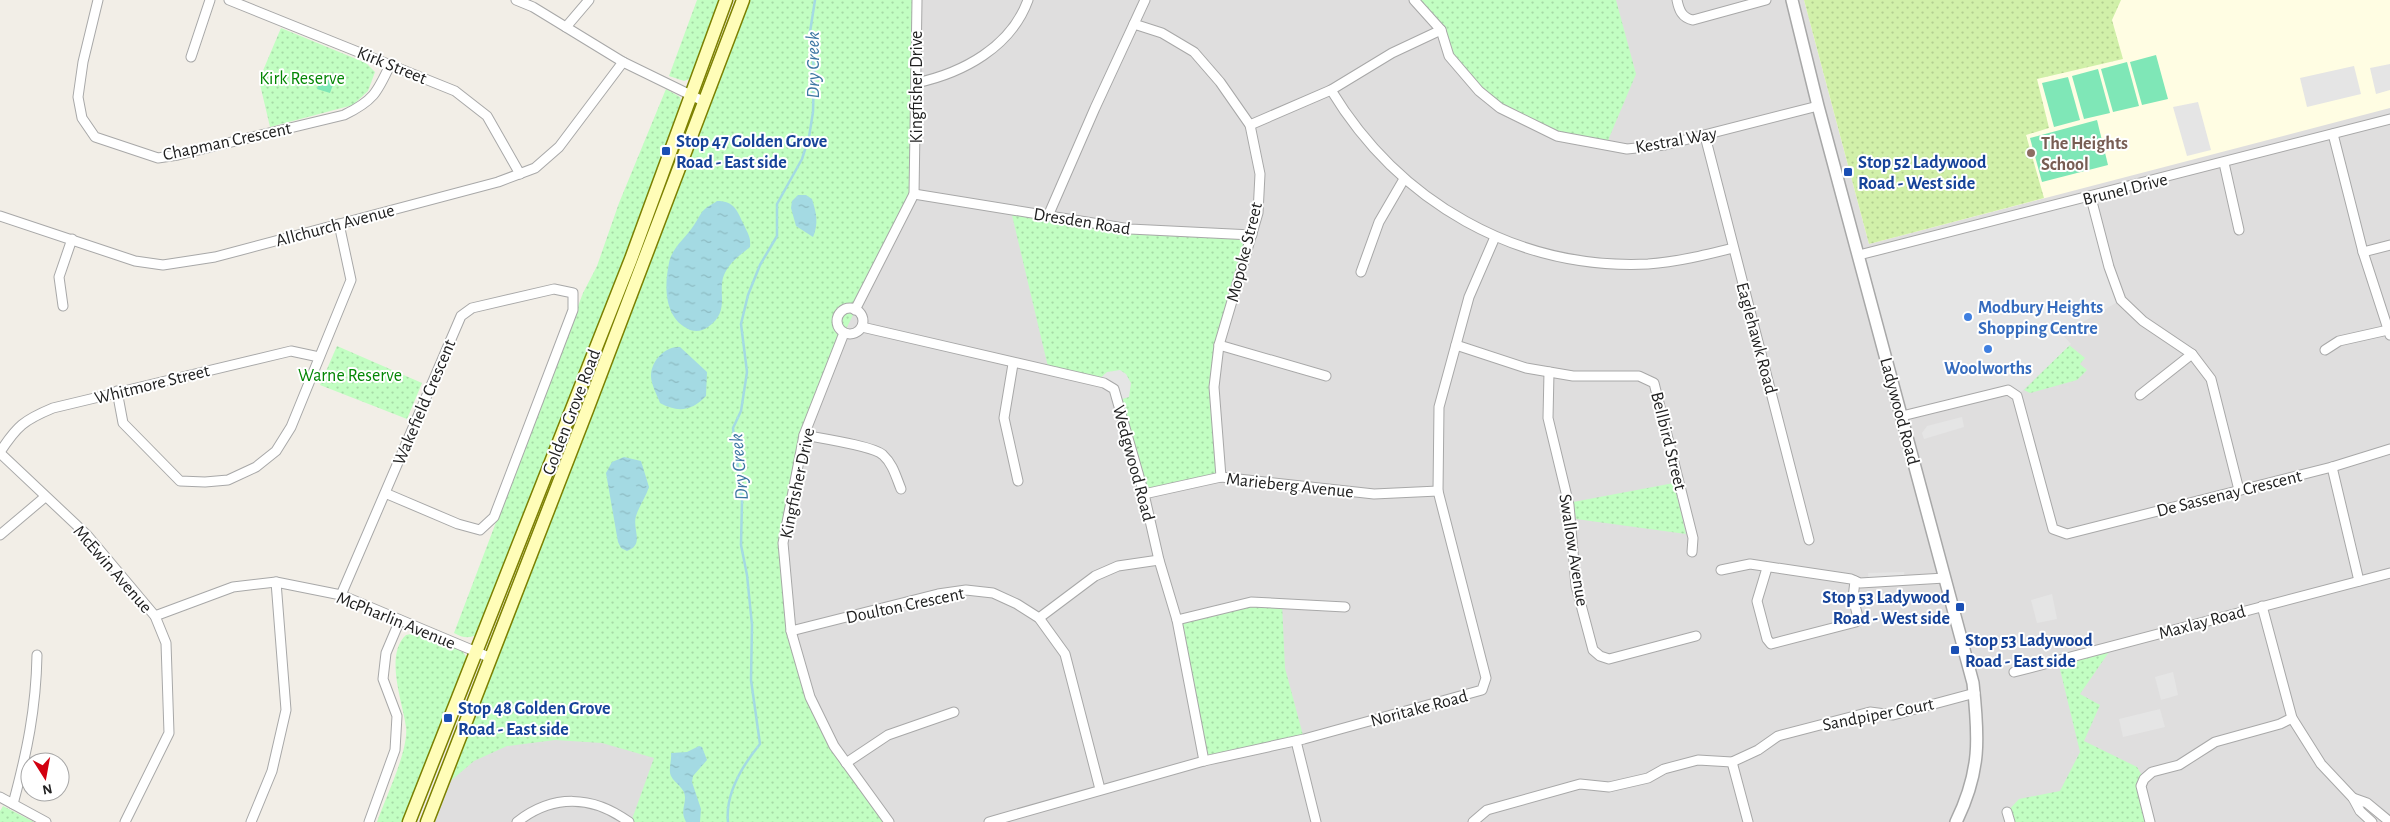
<svg xmlns="http://www.w3.org/2000/svg" width="2390" height="822" font-family="'Alegreya Sans',sans-serif">
  <style>
    .residential { fill: #dfdede }
    .education { fill: #fffde3 }
    .grass { fill: url(#grass-dots) }
    .park { fill: url(#park-dots) }
    .pitch { fill: #7fe7b7 }
    .parking { fill: #e5e5e5 }
    .water { fill: url(#water-ripples) }
    .lines { fill: none; stroke-linecap: round; stroke-linejoin: round }
    .stream { stroke: #a4dae3; stroke-width: 2.5 }
    .minor-casing { stroke: #a8a8a8; stroke-width: 11 }
    .tertiary-casing { stroke: #a8a8a8; stroke-width: 14 }
    .secondary-casing { stroke: #7c8000; stroke-width: 15 }
    .minor { stroke: #fff; stroke-width: 9 }
    .tertiary { stroke: #fff; stroke-width: 11 }
    .secondary { stroke: #fffdb8; stroke-width: 12 }
    .transit-dot { fill: #1a4fb4; stroke: #fff; stroke-width: 2 }
    .education-dot { fill: #8d6e63; stroke: #fff; stroke-width: 2 }
    .shop-dot { fill: #3f7fe0; stroke: #fff; stroke-width: 2 }
    .labels { text-anchor: middle; stroke-width: 4; stroke-linejoin: round; paint-order: stroke }
    .street-label { font-size: 18px; fill: #212121; stroke: #fff }
    .park-label { font-size: 18px; fill: #038604; stroke: #fff }
    .transit-label { font-size: 18px; font-weight: bold; fill: #164399; stroke: #fff; text-anchor: start }
    .education-label { font-size: 18px; font-weight: bold; fill: #785e54; stroke: #fff; text-anchor: start }
    .shop-label { font-size: 18px; font-weight: bold; fill: #366cbe; stroke: #fff; text-anchor: start }
    .water-label { font-size: 19px; font-style: italic; fill: #3c76a2; stroke: #fff }
  </style>
  <defs>
    <pattern id="grass-dots" width="8" height="8" patternUnits="userSpaceOnUse" patternTransform="scale(1.25)"><rect width="8" height="8" fill="#d1f0a9"/><path d="M2 2h.1M6 6h.1" fill="none" stroke="#b3ce91" stroke-width="1.8" stroke-linecap="round"/></pattern>
    <pattern id="park-dots" width="8" height="8" patternUnits="userSpaceOnUse" patternTransform="scale(1.25)"><rect width="8" height="8" fill="#c2fec2"/><path d="M2 2h.1M6 6h.1" fill="none" stroke="#a6d9a6" stroke-width="1.8" stroke-linecap="round"/></pattern>
    <pattern id="water-ripples" width="26" height="14" patternUnits="userSpaceOnUse" patternTransform="scale(1.25)"><rect width="26" height="14" fill="#a4dae3"/><path d="M2 4q2-2 4 0t4 0M15 11q2-2 4 0t4 0" fill="none" stroke="#8dbbc2"/></pattern>
  </defs>
  <rect width="100%" height="100%" fill="#f2eee7"/>
  <polygon class="residential" points="743,0 2390,0 2390,822 427,822"/>
  <polygon class="education" points="1804,0 2390,0 2390,108 1869,244"/>
  <polygon class="grass" points="1804,0 2121,0 2112,20 2123,59 2037,79 2049,128 2026,135 2044,198 1869,244"/>
  <g class="park">
    <polygon points="697,0 722,0 692,78 684,81 669,76"/>
    <polygon points="743,0 917,0 914,194 844,333 804,435 783,543 791,631 810,697 846,763 889,822 631,822 654,758 602,743 555,740 507,746 474,761 440,790"/>
    <polygon points="1414,0 1616,0 1636,74 1609,138 1608,147 1557,136 1500,108 1458,68 1445,39"/>
    <polygon points="281,28 366,63 375,72 368,91 353,105 270,127 259,80"/>
    <path d="M666 89 680 97 682 107 605 313 478 634C469 639 463 638 454 633L583 293 597 266 619 203Z"/>
    <polygon points="1011,211 1130,229 1252,235 1219,345 1214,387 1221,477 1144,494 1114,389 1049,371"/>
    <polygon points="2069,345 2085,358 2080,364 2087,370 2077,380 2030,393 2024,390"/>
    <polygon points="337,346 422,383 407,419 320,385"/>
    <polygon points="1674,483 1686,534 1576,519 1573,502"/>
    <polygon points="1251,602 1282,604 1285,668 1304,739 1204,761 1177,620"/>
    <path d="M421 632 462 650 468 660 404 822H377C385 799 409 750 406 727 403 703 384 655 406 635Z"/>
    <polygon points="2109,652 2080,694 2100,705 2084,741 2137,767 2144,779 2150,822 2010,822 2007,812 2019,799 2060,791 2080,752 2058,661"/>
    <polygon points="3,806 34,822 0,822 0,811"/>
  </g>
  <g class="pitch">
    <polygon points="2156,55 2168,99 2142,105 2130,62"/>
    <polygon points="2127,62 2139,106 2113,112 2101,69"/>
    <polygon points="2098,69 2110,113 2084,119 2072,76"/>
    <polygon points="321,77 334,82 330,93 317,89"/>
    <polygon points="2068,77 2080,120 2054,127 2042,83"/>
    <polygon points="2097,120 2108,165 2042,182 2030,138"/>
  </g>
  <g class="parking">
    <polygon points="2390,64 2390,90 2376,94 2370,68"/>
    <polygon points="2354,66 2361,94 2307,107 2300,78"/>
    <polygon points="2198,102 2211,150 2187,156 2173,107"/>
    <polygon points="2091,198 2121,300 2062,334 2071,344 2017,396 2008,390 1902,416 1859,255"/>
    <polygon points="1120,370 1126,374 1131,383 1129,397 1119,400 1114,389 1096,382 1107,372"/>
    <polygon points="1962,417 1964,427 1924,439 1922,433 1927,426"/>
    <polygon points="1904,572 1905,583 1869,585 1868,573"/>
    <polygon points="2052,594 2057,619 2037,623 2031,600"/>
    <polygon points="2173,672 2178,695 2161,700 2155,677"/>
    <polygon points="2160,709 2165,727 2123,737 2119,719"/>
  </g>
  <g class="water">
    <path d="M798 195H806L812 199C816 212 819 223 813 237L796 226 791 208 792 201Z"/>
    <path d="M717 201C735 201 737 211 744 225 748 234 751 237 750 247 740 255 729 263 724 275 717 292 731 311 708 327 702 331 697 332 690 330 664 319 664 287 669 263 672 247 686 238 694 225 697 221 699 216 702 212 706 207 713 204 717 201Z"/>
    <path d="M680 347 707 372 706 396C692 411 678 413 660 403 657 395 651 384 651 376 651 360 666 346 680 347Z"/>
    <path d="M624 457 641 461 649 487C646 497 639 506 636 516 632 529 645 545 627 551L621 548 618 542 606 473 612 462Z"/>
    <path d="M699 746 702 747 707 760 693 776 692 782 701 809 700 822H686C681 812 684 809 685 799 686 788 675 784 671 776 668 770 672 760 671 753L687 752Z"/>
  </g>
  <g class="lines">
    <path class="stream" d="M728 822C725 793 742 766 760 744L751 680 752 625 747 575 741 545 742 501 733 428 741 411 747 372 741 324 748 295 760 265 777 236V204L802 159 809 137 813 112 814 70 810 32 815 0"/>
    <defs>
      <g id="minor">
        <path d="M98 0 83 62 78 97 82 118 95 137 158 158 178 155 344 115C373 101 377 93 390 65"/>
        <polyline points="229,0 455,91 487,116 520,174"/>
        <polyline points="516,0 533,7 623,62 705,102"/>
        <polyline points="1414,0 1441,30 1449,56 1479,91 1500,108 1557,136 1627,149 1665,145 1818,106"/>
        <path d="M1677 0C1679 10 1682 18 1693 20L1766 0"/>
        <polyline points="1134,24 1162,33 1194,52 1220,82 1250,125 1260,174 1258,213 1219,345 1214,387 1221,477"/>
        <polyline points="566,27 589,0"/>
        <polyline points="191,57 210,0"/>
        <path d="M916 83C963 73 1011 47 1028 0"/>
        <path d="M1331 90C1399 202 1516 270 1648 264 1677 262 1705 255 1733 248"/>
        <polyline points="1250,125 1331,90 1392,53 1441,30"/>
        <polyline points="2333,134 2363,252 2390,335"/>
        <polyline points="1705,136 1809,540"/>
        <polyline points="2224,163 2239,230"/>
        <polyline points="914,194 1130,229 1252,235"/>
        <polyline points="2091,198 2109,267 2121,300 2143,321 2192,354 2211,379 2239,490"/>
        <polyline points="0,216 135,261 163,265 215,257 498,182 535,168 559,147 623,62"/>
        <polyline points="1048,216 1095,108 1145,0"/>
        <polyline points="2363,252 2390,245"/>
        <polyline points="1859,255 2390,119"/>
        <polyline points="1361,272 1379,222 1404,179"/>
        <polyline points="63,306 59,277 72,239"/>
        <circle cx="850" cy="321" r="13"/>
        <polyline points="855,310 914,194 917,0"/>
        <polyline points="862,327 1104,383 1114,389 1144,494 1159,560 1177,620 1204,761"/>
        <polyline points="844,333 804,435 783,543 791,631 810,697 834,746 889,822"/>
        <polyline points="1219,345 1326,376"/>
        <polyline points="1456,345 1526,368 1573,376 1639,376 1654,383 1693,538 1692,552"/>
        <polyline points="2325,350 2339,341 2388,330"/>
        <polyline points="1013,364 1004,418 1018,481"/>
        <polyline points="1549,372 1548,418 1569,505 1576,586 1593,650 1600,656 1609,659 1696,636"/>
        <polyline points="117,391 123,423 180,481 205,482 228,480 256,467 276,451 291,427 351,280 339,224"/>
        <polyline points="2140,395 2192,354"/>
        <polyline points="1902,416 2008,390 2017,396 2053,529 2067,534 2332,467 2390,449"/>
        <path d="M804 435C819 438 874 446 883 455 893 464 896 477 901 489"/>
        <path d="M0 452C17 426 24 420 53 408L291 351 319 357"/>
        <polyline points="0,453 87,535 155,616 166,643 169,733 125,822"/>
        <polyline points="2332,467 2359,581"/>
        <polyline points="1144,494 1221,477 1374,494 1438,491"/>
        <polyline points="0,535 45,497"/>
        <polyline points="1767,568 1757,601 1767,639 1771,644 1856,622 1858,617 1853,598 1855,581"/>
        <polyline points="1721,570 1750,564 1851,579 1860,583 1945,578"/>
        <polyline points="341,595 461,316 472,308 554,289 573,293 573,310 494,517 480,530 458,524 385,493"/>
        <polyline points="2262,606 2292,718 2321,764 2353,798 2360,811 2372,822"/>
        <polyline points="155,616 233,587 276,582 341,595 491,658"/>
        <polyline points="1039,618 1095,576 1118,566 1159,560"/>
        <polyline points="1177,620 1251,602 1345,607"/>
        <polyline points="791,631 938,594 966,590 993,593 1017,604 1039,618 1065,654 1100,789"/>
        <polyline points="2014,672 2390,573"/>
        <polyline points="1296,741 1316,822"/>
        <polyline points="1732,762 1748,822"/>
        <polyline points="846,763 888,735 954,712"/>
        <polyline points="0,797 46,822"/>
        <polyline points="2353,798 2367,803 2390,822"/>
        <path d="M13 804C27 752 36 709 37 655"/>
        <polyline points="2007,812 2010,822"/>
        <polyline points="251,822 272,771 286,710 276,582"/>
        <polyline points="369,822 395,750 397,716 383,679 386,653 400,620"/>
        <path d="M517 822C553 794 592 795 629 822"/>
        <polyline points="989,822 1204,761 1304,739 1482,690 1486,678 1438,491 1439,407 1469,297 1495,237"/>
        <polyline points="1473,822 1487,810 1580,784 1609,787 1648,778 1664,769 1698,760 1732,762 1758,750 1778,736 1870,712 1893,715 1975,693"/>
        <polyline points="2150,822 2141,786 2144,779 2152,772 2179,765 2215,742 2280,724 2292,718"/>
      </g>
      <path id="tertiary" d="M1792 0 1818 106 1973 683C1979 738 1981 771 1956 822"/>
      <g id="secondary">
        <polyline points="409,822 631,259 726,0"/>
        <polyline points="427,822 587,410 743,0"/>
      </g>
    </defs>
    <use href="#minor" class="minor-casing"/>
    <use href="#tertiary" class="tertiary-casing"/>
    <use href="#secondary" class="secondary-casing"/>
    <use href="#minor" class="minor"/>
    <use href="#tertiary" class="tertiary"/>
    <use href="#secondary" class="secondary"/>
  </g>
  <g class="transit-dot">
    <rect x="661" y="146" width="10" height="10" rx="2.5"/>
    <rect x="1843" y="167" width="10" height="10" rx="2.5"/>
    <rect x="1955" y="602" width="10" height="10" rx="2.5"/>
    <rect x="1950" y="645" width="10" height="10" rx="2.5"/>
    <rect x="443" y="713" width="10" height="10" rx="2.5"/>
  </g>
  <circle class="education-dot" cx="2031" cy="153" r="5"/>
  <g class="shop-dot">
    <circle cx="1968" cy="317" r="5"/>
    <circle cx="1988" cy="349" r="5"/>
  </g>
  <g class="labels">
    <g class="street-label">
      <text transform="translate(392 65) rotate(22)" y="6">Kirk Street</text>
      <text transform="translate(916 87) rotate(-90)" y="6">Kingfisher Drive</text>
      <text transform="translate(1676 140) rotate(-10)" y="6">Kestral Way</text>
      <text transform="translate(227 141) rotate(-12)" y="6">Chapman Crescent</text>
      <text transform="translate(2125 189) rotate(-14)" y="6">Brunel Drive</text>
      <text transform="translate(1082 221) rotate(9)" y="6">Dresden Road</text>
      <text transform="translate(335 225) rotate(-15)" y="6">Allchurch Avenue</text>
      <text transform="translate(1244 252) rotate(-76)" y="6">Mopoke Street</text>
      <text transform="translate(1757 338) rotate(75)" y="6">Eaglehawk Road</text>
      <text transform="translate(152 384) rotate(-14)" y="6">Whitmore Street</text>
      <text transform="translate(424 402) rotate(-67)" y="6">Wakefield Crescent</text>
      <text transform="translate(1900 411) rotate(75)" y="6">Ladywood Road</text>
      <text transform="translate(571 412) rotate(-69)" y="6">Golden Grove Road</text>
      <text transform="translate(1669 441) rotate(76)" y="6">Bellbird Street</text>
      <text transform="translate(1134 463) rotate(75)" y="6">Wedgwood Road</text>
      <text transform="translate(797 483) rotate(-78)" y="6">Kingfisher Drive</text>
      <text transform="translate(1290 485) rotate(6)" y="6">Marieberg Avenue</text>
      <text transform="translate(2229 493) rotate(-14)" y="6">De Sassenay Crescent</text>
      <text transform="translate(1574 550) rotate(81)" y="6">Swallow Avenue</text>
      <text transform="translate(113 569) rotate(49)" y="6">McEwin Avenue</text>
      <text transform="translate(905 605) rotate(-12)" y="6">Doulton Crescent</text>
      <text transform="translate(396 620) rotate(22)" y="6">McPharlin Avenue</text>
      <text transform="translate(2202 622) rotate(-15)" y="6">Maxlay Road</text>
      <text transform="translate(1419 708) rotate(-15)" y="6">Noritake Road</text>
      <text transform="translate(1878 714) rotate(-11)" y="6">Sandpiper Court</text>
    </g>
    <g class="park-label">
      <text x="302" y="84">Kirk Reserve</text>
      <text x="350" y="381">Warne Reserve</text>
    </g>
    <g class="transit-label">
      <text x="676" y="147">Stop 47 Golden Grove<tspan x="676" dy="21">Road - East side</tspan></text>
      <text x="1858" y="168">Stop 52 Ladywood<tspan x="1858" dy="21">Road - West side</tspan></text>
      <text x="1950" y="603" text-anchor="end">Stop 53 Ladywood<tspan x="1950" dy="21">Road - West side</tspan></text>
      <text x="1965" y="646">Stop 53 Ladywood<tspan x="1965" dy="21">Road - East side</tspan></text>
      <text x="458" y="714">Stop 48 Golden Grove<tspan x="458" dy="21">Road - East side</tspan></text>
    </g>
    <g class="education-label">
      <text x="2041" y="149">The Heights<tspan x="2041" dy="21">School</tspan></text>
    </g>
    <g class="shop-label">
      <text x="1978" y="313">Modbury Heights<tspan x="1978" dy="21">Shopping Centre</tspan></text>
      <text x="1988" y="374" text-anchor="middle">Woolworths</text>
    </g>
    <g class="water-label">
      <text transform="translate(812 65) rotate(-90)" y="7">Dry Creek</text>
      <text transform="translate(738 467) rotate(-95)" y="7">Dry Creek</text>
    </g>
  </g>
  <g transform="translate(45 777) rotate(169)"><circle r="24" fill="#ffffff" stroke="#a6a6a6"/>
  <path d="M0-4L9 19L0 12L-9 19Z" fill="#d20010"/>
  <text y="-8" font-size="14" font-weight="bold" text-anchor="middle" fill="#212121">N</text>
  </g>
</svg>
